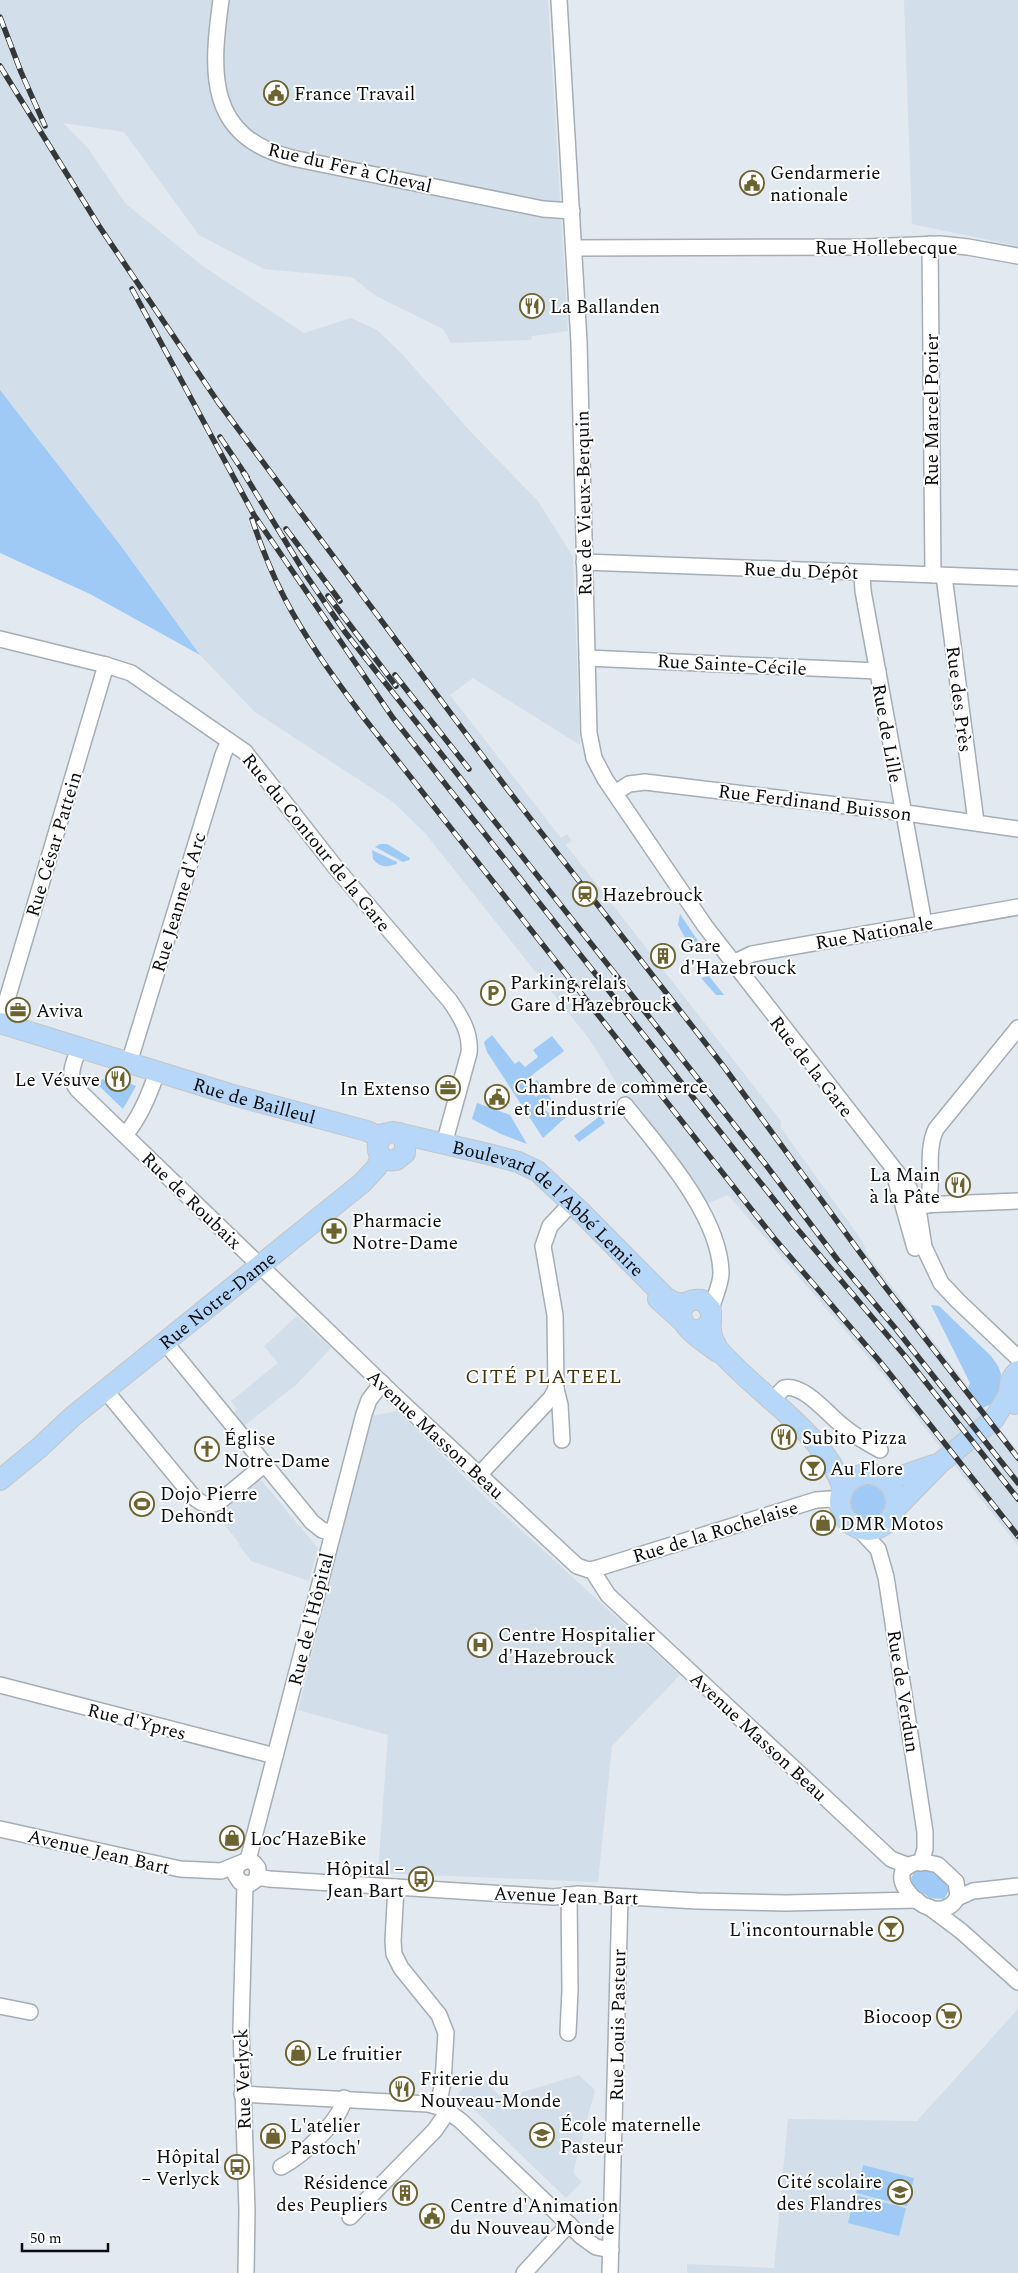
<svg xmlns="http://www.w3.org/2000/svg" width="1018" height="2273" font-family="Spectral,serif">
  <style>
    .built { fill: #d2deea }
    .green { fill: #9ecaf5 }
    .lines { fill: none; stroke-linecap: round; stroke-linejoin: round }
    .minor-casing { stroke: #a6adb3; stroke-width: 18 }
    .major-casing { stroke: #c4c5c5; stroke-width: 22 }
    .minor { stroke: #fff; stroke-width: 15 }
    .major { stroke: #b6d7f7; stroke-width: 20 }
    .rail-casing { stroke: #35383b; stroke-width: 5.5 }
    .rail { stroke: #fff; stroke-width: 4; stroke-dasharray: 11; stroke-linecap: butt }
    .labels { text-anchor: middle; stroke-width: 4; stroke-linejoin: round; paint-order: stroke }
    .poi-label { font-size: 19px; fill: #0a0c0e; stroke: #fff; text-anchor: start }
    .street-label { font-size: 19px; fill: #0a0c0e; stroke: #fff }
    .neighbourhood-label { font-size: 20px; letter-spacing: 1px; fill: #40370d; stroke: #fff }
  </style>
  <rect width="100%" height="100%" fill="#e2e9f0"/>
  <g class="built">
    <polygon points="0,0 548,0 568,331 532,336 531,340 451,343 443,329 376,296 352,277 264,269 199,235 124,132 63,123 87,147 126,204 204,267 304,333 351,318 377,330 402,354 469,430 538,501 573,557 580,745 473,678 450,695 561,838 567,834 572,841 566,845 781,1121 781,1128 863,1242 867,1254 1018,1452 1018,1546 880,1371 728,1195 704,1205 693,1182 619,1087 590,1040 425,833 393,802 255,712 200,655 121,546 0,390"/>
    <polygon points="904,0 1018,0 1018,246 912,224"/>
    <polygon points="297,1316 331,1348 296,1385 244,1426 234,1412 237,1409 231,1401 278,1363 264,1346"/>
    <polygon points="397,1411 487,1499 680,1675 612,1746 598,1882 378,1873 388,1735 298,1710 371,1416"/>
    <polygon points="259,1480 262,1481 318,1548 309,1581 251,1561 239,1545 240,1544 217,1516"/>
    <polygon points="1018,2009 1018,2273 687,2273 687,2264 774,2268 788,2119 917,2121"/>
    <polygon points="477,2073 500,2096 507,2097 579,2075 595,2090 573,2173 582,2182 566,2198 458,2094"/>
  </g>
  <g class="green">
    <polygon points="0,390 121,546 200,655 90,594 0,553"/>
    <polygon points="380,844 387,844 410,858 409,860 403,862 375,847"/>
    <path d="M372 850 397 862V864C387 867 380 868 373 859Z"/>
    <polygon points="680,914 704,950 693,952 678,925"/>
    <polygon points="709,976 724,995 716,995 701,978"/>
    <polygon points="492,1035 515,1064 519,1061 525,1067 538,1057 533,1050 552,1036 564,1051 524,1081 528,1087 537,1080 541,1085 532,1092 536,1097 550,1086 554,1092 549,1096 553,1101 544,1108 552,1117 561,1110 566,1117 543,1138 487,1052 484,1042"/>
    <polygon points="84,1075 101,1081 102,1079 122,1086 124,1081 136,1086 123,1109 92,1079 82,1082 80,1079"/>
    <polygon points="477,1103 510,1115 527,1144 501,1134 472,1119"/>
    <polygon points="600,1116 605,1123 579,1142 574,1136"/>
    <polygon points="931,1305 939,1306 991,1356 998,1366 1001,1374 999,1393 994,1403 982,1408 968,1388 970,1383"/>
    <circle cx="868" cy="1502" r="17"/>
    <path d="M923 1870C935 1872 944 1879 949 1890L944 1899 930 1898 913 1886 911 1878 914 1873Z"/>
    <polygon points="863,2165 914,2178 907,2206 856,2193"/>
    <polygon points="855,2195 906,2208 899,2236 848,2223"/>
  </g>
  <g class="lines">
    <defs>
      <g id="minor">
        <path d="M221 0C211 72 206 137 292 158L543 209 572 211"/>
        <polyline points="559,0 579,342 589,733 594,758 605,779 705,926 909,1188 918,1209 924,1247 941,1283 958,1301 1018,1358"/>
        <polyline points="930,244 933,575"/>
        <polyline points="574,248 865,247 940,244 968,247 1018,256"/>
        <polyline points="584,562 1018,578"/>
        <polyline points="862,573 863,591 924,923"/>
        <polyline points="944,576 976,822"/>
        <path d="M0 639 106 665 131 673 245 752 336 868 450 1001C461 1017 471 1033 469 1053L444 1144"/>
        <polyline points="587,658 878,671"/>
        <polyline points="615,793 629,784 645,782 913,814 1018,829"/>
        <polyline points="733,963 752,954 1018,907"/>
        <polyline points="0,1023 106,665"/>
        <path d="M79 1048C74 1063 66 1076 78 1090L395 1396 577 1566 589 1570 598 1568 816 1500 830 1499 840 1503"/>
        <polyline points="129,1063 223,755 229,741"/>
        <path d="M625 1105C659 1148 720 1215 721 1273 721 1285 714 1297 711 1310"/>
        <path d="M125 1135C140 1118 150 1093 157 1072"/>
        <polyline points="895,1177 915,1248"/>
        <polyline points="920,1205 1018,1201"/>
        <path d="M928 1205C934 1181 925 1152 936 1129L1018 1028"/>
        <polyline points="164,1341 312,1522 322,1530 332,1533"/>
        <polyline points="556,1389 560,1405 562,1440"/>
        <path d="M105 1390 191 1494C199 1503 208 1508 219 1502L265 1464"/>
        <path d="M771 1401 784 1388C804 1383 829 1416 844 1427 855 1436 867 1443 880 1450"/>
        <polyline points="479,1475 551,1398 556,1389 555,1315 543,1246 550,1226 567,1208"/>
        <polyline points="858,1528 878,1549 886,1577 925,1832 925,1849 921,1863"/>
        <polyline points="592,1570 608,1595 891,1859 909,1866"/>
        <polyline points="0,1685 275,1756"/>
        <polyline points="0,1829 180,1869 221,1871 248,1860 254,1863 258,1868 257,1879 250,1884 240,1882 235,1874 237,1866"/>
        <polyline points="248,1860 364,1414 369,1400 382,1383"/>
        <path d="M925 1862 938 1865 956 1882 958 1896C938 1939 865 1864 925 1862Z"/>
        <polyline points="258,1877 269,1879 554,1897 578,1894 697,1901 786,1903 917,1900"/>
        <polyline points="245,1884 241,2028 247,2210 246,2273"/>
        <polyline points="396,1887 393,1941 394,1954 401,1968 439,2015 446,2033 443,2082 438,2106"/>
        <polyline points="957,1898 973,1891 1018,1886"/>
        <polyline points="929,1907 961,1931 1018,1982"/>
        <polyline points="0,2006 30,2012"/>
        <polyline points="568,2033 570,1990 569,1895"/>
        <polyline points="242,2094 428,2104 443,2108 461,2121 582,2237 596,2247 611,2250"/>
        <path d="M281 2167C301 2157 342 2120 344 2098"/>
        <polyline points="350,2217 435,2130 448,2111"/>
        <polyline points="524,2273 569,2224"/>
        <polyline points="610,2273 620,1897"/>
      </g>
      <g id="major">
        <path id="s1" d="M0 1023 233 1095 367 1131 380 1137"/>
        <path id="s2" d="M399 1133 405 1141V1153L396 1160C384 1162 376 1155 378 1143L383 1134 393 1132 488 1154 518 1162 537 1171 579 1210 665 1297 674 1302 686 1304"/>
        <polyline points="658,1299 681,1320"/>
        <path d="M710 1323 712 1337 718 1349C756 1394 823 1431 843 1488"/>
        <path d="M690 1330H702L711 1321V1310L702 1300C695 1299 688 1300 684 1306 671 1323 706 1343 718 1352"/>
        <path d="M1015 1404C1006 1393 1008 1380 1018 1371"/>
        <circle cx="868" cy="1502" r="28"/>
        <polyline points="884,1478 908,1474 934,1465"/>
        <path id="s3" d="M0 1480 39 1448 72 1417 362 1183 377 1167 381 1156"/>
        <polyline points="895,1509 940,1463 994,1419 1009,1394"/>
      </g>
    </defs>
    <use href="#minor" class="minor-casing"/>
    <use href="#major" class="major-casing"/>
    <use href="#minor" class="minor"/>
    <use href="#major" class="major"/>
    <defs>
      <g id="rail">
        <polyline points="0,17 21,72 45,126"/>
        <polyline points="0,66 99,226 218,402 505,786 724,1067 883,1284 1018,1458"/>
        <polyline points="132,289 254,515 393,718 794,1225 905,1356 1018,1499"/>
        <polyline points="220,437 247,477"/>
        <polyline points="243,472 306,575 345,632 766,1165 837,1259 896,1329 1018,1483"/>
        <path d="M252 519C261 546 271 572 284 597 306 640 335 679 364 718L774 1238 882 1364 1018 1536"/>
        <polyline points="286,529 340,601"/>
        <polyline points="328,596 396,686"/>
        <polyline points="395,675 469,769"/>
      </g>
    </defs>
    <use href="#rail" class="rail-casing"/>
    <use href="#rail" class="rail"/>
  </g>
  <defs>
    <symbol id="civic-ring" viewBox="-11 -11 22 22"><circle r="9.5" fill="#fff" stroke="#6d6330" stroke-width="1.5"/><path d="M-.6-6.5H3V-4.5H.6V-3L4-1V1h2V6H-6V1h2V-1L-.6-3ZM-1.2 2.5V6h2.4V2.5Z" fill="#6d6330"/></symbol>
    <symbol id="restaurant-ring" viewBox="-11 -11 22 22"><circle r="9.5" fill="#fff" stroke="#6d6330" stroke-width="1.5"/><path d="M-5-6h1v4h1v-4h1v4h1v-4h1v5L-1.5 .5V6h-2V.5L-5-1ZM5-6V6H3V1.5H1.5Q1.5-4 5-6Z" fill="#6d6330"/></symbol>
    <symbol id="station-ring" viewBox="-11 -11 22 22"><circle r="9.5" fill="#fff" stroke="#6d6330" stroke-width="1.5"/><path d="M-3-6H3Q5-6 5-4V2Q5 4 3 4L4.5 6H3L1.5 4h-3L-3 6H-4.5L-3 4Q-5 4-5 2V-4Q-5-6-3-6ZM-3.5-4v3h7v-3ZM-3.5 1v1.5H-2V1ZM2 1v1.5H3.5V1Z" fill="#6d6330"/></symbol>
    <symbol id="building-ring" viewBox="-11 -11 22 22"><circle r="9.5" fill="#fff" stroke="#6d6330" stroke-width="1.5"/><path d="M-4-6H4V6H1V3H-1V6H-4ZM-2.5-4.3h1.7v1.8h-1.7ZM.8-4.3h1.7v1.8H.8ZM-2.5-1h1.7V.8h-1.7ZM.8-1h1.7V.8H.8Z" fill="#6d6330"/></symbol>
    <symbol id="parking-ring" viewBox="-11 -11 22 22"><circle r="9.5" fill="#fff" stroke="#6d6330" stroke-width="1.5"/><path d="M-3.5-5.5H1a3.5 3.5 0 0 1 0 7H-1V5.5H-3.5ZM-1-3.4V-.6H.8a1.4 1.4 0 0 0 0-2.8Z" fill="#6d6330"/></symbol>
    <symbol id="office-ring" viewBox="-11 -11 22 22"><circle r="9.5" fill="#fff" stroke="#6d6330" stroke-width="1.5"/><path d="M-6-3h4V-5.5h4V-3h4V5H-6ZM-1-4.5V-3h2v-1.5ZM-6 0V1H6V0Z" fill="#6d6330"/></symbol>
    <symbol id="pharmacy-ring" viewBox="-11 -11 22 22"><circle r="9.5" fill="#fff" stroke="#6d6330" stroke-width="1.5"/><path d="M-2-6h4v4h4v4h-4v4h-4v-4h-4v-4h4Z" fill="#6d6330"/></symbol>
    <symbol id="church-ring" viewBox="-11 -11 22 22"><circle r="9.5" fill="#fff" stroke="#6d6330" stroke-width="1.5"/><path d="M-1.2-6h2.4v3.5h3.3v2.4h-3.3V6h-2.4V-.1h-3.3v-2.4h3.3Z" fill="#6d6330"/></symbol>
    <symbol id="bar-ring" viewBox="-11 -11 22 22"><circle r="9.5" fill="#fff" stroke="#6d6330" stroke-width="1.5"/><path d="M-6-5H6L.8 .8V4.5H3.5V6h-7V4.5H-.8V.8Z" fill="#6d6330"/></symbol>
    <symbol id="stadium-ring" viewBox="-11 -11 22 22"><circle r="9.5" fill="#fff" stroke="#6d6330" stroke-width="1.5"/><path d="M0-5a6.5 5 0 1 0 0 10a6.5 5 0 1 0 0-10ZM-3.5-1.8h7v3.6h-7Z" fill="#6d6330"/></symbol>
    <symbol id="shop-ring" viewBox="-11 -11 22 22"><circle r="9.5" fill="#fff" stroke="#6d6330" stroke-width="1.5"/><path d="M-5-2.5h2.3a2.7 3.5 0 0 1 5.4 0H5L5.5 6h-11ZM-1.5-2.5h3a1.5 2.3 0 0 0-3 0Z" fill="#6d6330"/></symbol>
    <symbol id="hospital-ring" viewBox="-11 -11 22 22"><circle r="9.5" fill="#fff" stroke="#6d6330" stroke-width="1.5"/><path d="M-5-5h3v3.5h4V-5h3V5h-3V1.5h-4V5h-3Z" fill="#6d6330"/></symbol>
    <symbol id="bus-ring" viewBox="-11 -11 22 22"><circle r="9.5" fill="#fff" stroke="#6d6330" stroke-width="1.5"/><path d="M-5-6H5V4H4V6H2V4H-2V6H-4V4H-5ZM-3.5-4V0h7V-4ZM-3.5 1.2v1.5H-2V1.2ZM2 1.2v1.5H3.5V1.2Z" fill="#6d6330"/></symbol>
    <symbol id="supermarket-ring" viewBox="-11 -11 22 22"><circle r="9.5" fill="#fff" stroke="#6d6330" stroke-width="1.5"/><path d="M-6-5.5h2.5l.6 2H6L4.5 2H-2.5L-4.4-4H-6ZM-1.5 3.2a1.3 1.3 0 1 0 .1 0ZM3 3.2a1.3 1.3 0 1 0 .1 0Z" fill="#6d6330"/></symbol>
    <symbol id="school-ring" viewBox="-11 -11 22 22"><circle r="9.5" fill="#fff" stroke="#6d6330" stroke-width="1.5"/><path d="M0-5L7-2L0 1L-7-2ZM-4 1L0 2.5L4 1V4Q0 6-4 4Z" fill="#6d6330"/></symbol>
  </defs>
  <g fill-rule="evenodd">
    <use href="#civic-ring" x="262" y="79" width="28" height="28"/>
    <use href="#civic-ring" x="738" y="169" width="28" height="28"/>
    <use href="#restaurant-ring" x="518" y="292" width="28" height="28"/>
    <use href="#station-ring" x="571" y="880" width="28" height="28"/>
    <use href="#building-ring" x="649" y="942" width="28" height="28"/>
    <use href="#parking-ring" x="479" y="979" width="28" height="28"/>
    <use href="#office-ring" x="4" y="996" width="28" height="28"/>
    <use href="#restaurant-ring" x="104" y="1065" width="28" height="28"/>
    <use href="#office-ring" x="434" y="1074" width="28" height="28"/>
    <use href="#civic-ring" x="483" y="1083" width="28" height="28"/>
    <use href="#restaurant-ring" x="944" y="1171" width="28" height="28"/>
    <use href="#pharmacy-ring" x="320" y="1217" width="28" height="28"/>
    <use href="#restaurant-ring" x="770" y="1423" width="28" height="28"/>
    <use href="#church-ring" x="193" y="1435" width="28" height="28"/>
    <use href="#bar-ring" x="799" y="1454" width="28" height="28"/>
    <use href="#stadium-ring" x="128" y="1490" width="28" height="28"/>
    <use href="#shop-ring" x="809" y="1509" width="28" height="28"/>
    <use href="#hospital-ring" x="466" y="1631" width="28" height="28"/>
    <use href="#shop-ring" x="218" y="1824" width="28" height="28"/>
    <use href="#bus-ring" x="407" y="1865" width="28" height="28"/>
    <use href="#bar-ring" x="877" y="1915" width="28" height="28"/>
    <use href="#supermarket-ring" x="935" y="2002" width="28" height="28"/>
    <use href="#shop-ring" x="284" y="2039" width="28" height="28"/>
    <use href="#restaurant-ring" x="388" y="2075" width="28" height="28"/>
    <use href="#school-ring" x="528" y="2121" width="28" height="28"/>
    <use href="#shop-ring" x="259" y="2122" width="28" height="28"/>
    <use href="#bus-ring" x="223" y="2153" width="28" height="28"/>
    <use href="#school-ring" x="886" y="2178" width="28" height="28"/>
    <use href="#building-ring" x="391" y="2179" width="28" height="28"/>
    <use href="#civic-ring" x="418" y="2202" width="28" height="28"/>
  </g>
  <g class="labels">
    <g class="poi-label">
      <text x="294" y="100">France Travail</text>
      <text x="770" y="179">Gendarmerie<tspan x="770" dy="22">nationale</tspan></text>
      <text x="550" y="313">La Ballanden</text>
      <text x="602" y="901">Hazebrouck</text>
      <text x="680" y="952">Gare<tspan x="680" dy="22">d'Hazebrouck</tspan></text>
      <text x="510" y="989">Parking relais<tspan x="510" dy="22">Gare d'Hazebrouck</tspan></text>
      <text x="36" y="1017">Aviva</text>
      <text x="100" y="1086" text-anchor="end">Le Vésuve</text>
      <text x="514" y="1093">Chambre de commerce<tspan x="514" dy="22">et d'industrie</tspan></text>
      <text x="430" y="1095" text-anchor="end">In Extenso</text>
      <text x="940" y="1181" text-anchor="end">La Main<tspan x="940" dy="22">à la Pâte</tspan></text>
      <text x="352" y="1227">Pharmacie<tspan x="352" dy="22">Notre-Dame</tspan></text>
      <text x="802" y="1444">Subito Pizza</text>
      <text x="224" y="1445">Église<tspan x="224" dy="22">Notre-Dame</tspan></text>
      <text x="830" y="1475">Au Flore</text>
      <text x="160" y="1500">Dojo Pierre<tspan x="160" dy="22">Dehondt</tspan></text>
      <text x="840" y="1530">DMR Motos</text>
      <text x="498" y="1641">Centre Hospitalier<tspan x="498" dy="22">d'Hazebrouck</tspan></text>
      <text x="250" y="1845">Loc’HazeBike</text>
      <text x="404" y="1875" text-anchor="end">Hôpital –<tspan x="404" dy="22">Jean Bart</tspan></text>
      <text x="874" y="1936" text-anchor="end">L'incontournable</text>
      <text x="932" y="2023" text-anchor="end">Biocoop</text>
      <text x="316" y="2060">Le fruitier</text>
      <text x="420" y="2085">Friterie du<tspan x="420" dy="22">Nouveau-Monde</tspan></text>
      <text x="560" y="2131">École maternelle<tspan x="560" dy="22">Pasteur</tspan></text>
      <text x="290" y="2132">L'atelier<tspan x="290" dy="22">Pastoch'</tspan></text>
      <text x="220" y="2163" text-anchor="end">Hôpital<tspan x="220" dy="22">– Verlyck</tspan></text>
      <text x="882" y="2188" text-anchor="end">Cité scolaire<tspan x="882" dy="22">des Flandres</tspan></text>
      <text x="388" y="2189" text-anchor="end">Résidence<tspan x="388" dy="22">des Peupliers</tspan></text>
      <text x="450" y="2212">Centre d'Animation<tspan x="450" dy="22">du Nouveau Monde</tspan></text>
    </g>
    <g class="street-label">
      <text transform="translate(350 167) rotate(13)" y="7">Rue du Fer à Cheval</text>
      <text x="886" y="254">Rue Hollebecque</text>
      <text transform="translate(931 410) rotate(-90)" y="7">Rue Marcel Porier</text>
      <text transform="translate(583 503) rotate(-91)" y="7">Rue de Vieux-Berquin</text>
      <text transform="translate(801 570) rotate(2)" y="7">Rue du Dépôt</text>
      <text transform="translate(732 664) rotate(3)" y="7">Rue Sainte-Cécile</text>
      <text transform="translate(960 699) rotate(83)" y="7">Rue des Près</text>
      <text transform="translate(888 733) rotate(80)" y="7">Rue de Lille</text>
      <text transform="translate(815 802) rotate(7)" y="7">Rue Ferdinand Buisson</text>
      <text transform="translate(317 842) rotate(51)" y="7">Rue du Contour de la Gare</text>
      <text transform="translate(53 844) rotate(-73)" y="7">Rue César Pattein</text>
      <text transform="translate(178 902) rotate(-73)" y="7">Rue Jeanne d'Arc</text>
      <text transform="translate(874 932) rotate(-10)" y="7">Rue Nationale</text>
      <text transform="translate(812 1066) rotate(52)" y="7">Rue de la Gare</text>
      <text dy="7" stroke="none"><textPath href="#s1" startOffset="266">Rue de Bailleul</textPath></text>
      <text transform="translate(192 1200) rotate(44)" y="7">Rue de Roubaix</text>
      <text dy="7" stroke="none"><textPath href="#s2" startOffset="262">Boulevard de l'Abbé Lemire</textPath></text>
      <text dy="7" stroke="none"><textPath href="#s3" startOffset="282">Rue Notre-Dame</textPath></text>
      <text transform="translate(436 1434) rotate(43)" y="7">Avenue Masson Beau</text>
      <text transform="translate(715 1531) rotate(-17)" y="7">Rue de la Rochelaise</text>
      <text transform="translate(310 1619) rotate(-76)" y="7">Rue de l'Hôpital</text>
      <text transform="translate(904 1691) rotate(81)" y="7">Rue de Verdun</text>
      <text transform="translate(137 1721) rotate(14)" y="7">Rue d'Ypres</text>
      <text transform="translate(759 1736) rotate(43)" y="7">Avenue Masson Beau</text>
      <text transform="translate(99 1851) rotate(13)" y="7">Avenue Jean Bart</text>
      <text transform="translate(566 1895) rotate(2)" y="7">Avenue Jean Bart</text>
      <text transform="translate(617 2025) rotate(-89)" y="7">Rue Louis Pasteur</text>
      <text transform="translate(242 2079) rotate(-92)" y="7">Rue Verlyck</text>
    </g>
    <g class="neighbourhood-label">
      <text x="544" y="1383">CITÉ PLATEEL</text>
    </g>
  </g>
  <path d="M22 2243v8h86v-8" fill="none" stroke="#0a0c0e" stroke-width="2.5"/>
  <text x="30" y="2243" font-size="15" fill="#0a0c0e" stroke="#ffffff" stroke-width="4" paint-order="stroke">50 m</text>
</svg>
